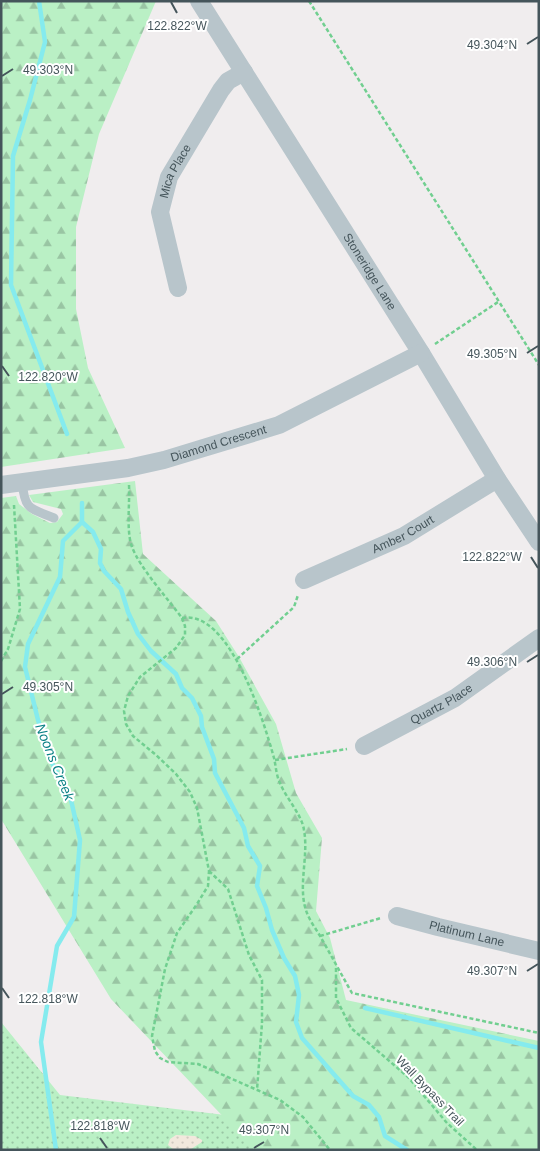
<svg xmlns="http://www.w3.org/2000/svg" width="540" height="1151" font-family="Arial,sans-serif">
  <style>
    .grass { fill: url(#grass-dots) }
    .forest { fill: url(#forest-firs) }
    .sand { fill: url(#sand-dots) }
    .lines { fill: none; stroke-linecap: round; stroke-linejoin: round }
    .stream { stroke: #85ebee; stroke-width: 4.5 }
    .path { stroke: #71cf90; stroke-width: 2.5; stroke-dasharray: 4 2.5; stroke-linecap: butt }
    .lane { stroke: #b8c5cb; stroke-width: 9 }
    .street { stroke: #b8c5cb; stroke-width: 18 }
    .ticks { fill: none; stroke: #45555b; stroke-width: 2 }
    .labels { text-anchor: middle; stroke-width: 4; stroke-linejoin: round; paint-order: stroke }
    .street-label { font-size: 12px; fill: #45555b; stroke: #fff }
    .water-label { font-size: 14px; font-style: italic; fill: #0a8185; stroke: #fff }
    .ticks-label { font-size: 12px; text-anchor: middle; fill: #45555b; stroke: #fff; stroke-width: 4; stroke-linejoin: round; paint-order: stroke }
  </style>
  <defs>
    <pattern id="grass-dots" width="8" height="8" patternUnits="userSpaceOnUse" patternTransform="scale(1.25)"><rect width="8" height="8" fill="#baf0c5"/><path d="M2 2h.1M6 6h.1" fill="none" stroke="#99c5a3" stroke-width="1.8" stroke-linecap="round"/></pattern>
    <pattern id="forest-firs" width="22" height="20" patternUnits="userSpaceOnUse" patternTransform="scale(1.25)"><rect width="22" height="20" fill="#baf0c5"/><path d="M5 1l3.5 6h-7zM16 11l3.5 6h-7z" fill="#99c5a3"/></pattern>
    <pattern id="sand-dots" width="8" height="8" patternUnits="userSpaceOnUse" patternTransform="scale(1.25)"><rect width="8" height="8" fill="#f2e8dd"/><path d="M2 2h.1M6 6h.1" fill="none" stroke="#d1c9c0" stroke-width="1.8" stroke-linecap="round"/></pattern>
  </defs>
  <rect width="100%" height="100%" fill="#f0edee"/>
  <polygon class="grass" points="1,1022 60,1095 274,1121 303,1150 1,1150"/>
  <g class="forest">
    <polygon points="1,1 156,1 99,134 76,227 76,309 88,368 125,448 1,467"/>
    <polygon points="135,481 143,554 216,621 239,657 276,724 296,793 322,838 316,911 330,938 346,1000 539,1041 539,1150 255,1150 111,999 1,819 1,498 16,496 19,504 32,514 50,523 57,522 63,514 61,509 33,502 29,495"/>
  </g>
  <polygon class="sand" points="176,1135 195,1136 202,1140 202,1142 191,1149 174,1150 168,1145 170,1139"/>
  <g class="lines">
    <g class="stream">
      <polyline points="39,1 45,42 30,100 13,156 11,285 67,434"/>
      <polyline points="82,522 93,532 101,549 100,563 104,571 121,589 128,612 138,634 151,651 176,674 182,688 192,698 201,716 202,727 214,759 215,773 244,828 248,846 260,866 257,886 266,908 272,930 284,958 295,976 299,995 296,1022 302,1038 353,1096 369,1105 379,1117 385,1136 407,1150"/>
      <polyline points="365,1008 539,1048"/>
      <polyline points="56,1150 41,1042 57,946 74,917 80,840 71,800 52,763 38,720 25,667 28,644 60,577 63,541 82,522 82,503"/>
    </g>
    <g class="path">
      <polyline points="309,1 539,365"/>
      <polyline points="435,344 498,302"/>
      <path d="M129 485C130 503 126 531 132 547 140 568 168 599 182 618 230 609 264 722 274 758 276 766 276 775 280 783 286 798 302 815 304 830 309 857 297 888 307 913 310 921 316 929 320 936 331 955 341 974 352 993L539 1033"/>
      <polyline points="182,618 185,626 185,635 176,648 140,677 128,696 124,711 126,724 133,736 156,755 176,774 190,792 197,808 209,871 208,886 197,904 177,933 165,969 152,1036 155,1051 160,1058 168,1062 198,1064 280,1100 303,1117 330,1150"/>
      <polyline points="237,659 294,607 298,595"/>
      <polyline points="1,661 8,649 20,609 14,505"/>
      <polyline points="275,760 347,749"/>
      <polyline points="209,871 228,889 249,955 262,980 262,1023 257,1090"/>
      <polyline points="320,936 381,918"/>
      <polyline points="336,968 336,998 351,1028 408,1077 447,1123 477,1150"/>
    </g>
    <path class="lane" d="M22 482C25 511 30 508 54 518"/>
    <g class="street">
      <path id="s1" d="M199 1 421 353 497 479 539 542"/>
      <path id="s2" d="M178 288 160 212 169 177 221 90 228 81 244 72"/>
      <path id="s3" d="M1 485 128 468 164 460 279 425 421 353"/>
      <path id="s4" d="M304 580 404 536 497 479"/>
      <path id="s5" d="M364 746 455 698 539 638"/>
      <path id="s6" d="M397 916 438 927 539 951"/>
    </g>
  </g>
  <path class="ticks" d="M171 2 177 13M527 44 538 37M2 76 13 69M527 353 538 346M2 366 9 376M531 557 538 568M527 662 538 655M2 694 13 687M527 971 538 964M2 988 9 998M100 1138 107 1148M254 1148 264 1142"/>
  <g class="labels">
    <g class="street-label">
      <text dy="4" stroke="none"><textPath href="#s2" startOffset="122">Mica Place</textPath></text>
      <text dy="4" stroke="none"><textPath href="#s1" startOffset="320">Stoneridge Lane</textPath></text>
      <text dy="4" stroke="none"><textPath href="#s3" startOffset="222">Diamond Crescent</textPath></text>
      <text dy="4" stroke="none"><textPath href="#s4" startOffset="109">Amber Court</textPath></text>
      <text dy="4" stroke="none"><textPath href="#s5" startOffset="88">Quartz Place</textPath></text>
      <text dy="4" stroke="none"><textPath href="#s6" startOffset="72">Platinum Lane</textPath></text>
      <text transform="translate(430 1091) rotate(46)" y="4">Wall Bypass Trail</text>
    </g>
    <g class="water-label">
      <text transform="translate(55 762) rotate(68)" y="5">Noons Creek</text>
    </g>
  </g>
  <g class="ticks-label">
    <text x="177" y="30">122.822°W</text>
    <text x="492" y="49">49.304°N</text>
    <text x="48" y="74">49.303°N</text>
    <text x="492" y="358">49.305°N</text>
    <text x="48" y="381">122.820°W</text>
    <text x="492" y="561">122.822°W</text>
    <text x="492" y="666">49.306°N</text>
    <text x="48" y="691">49.305°N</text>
    <text x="492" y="975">49.307°N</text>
    <text x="48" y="1003">122.818°W</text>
    <text x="100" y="1130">122.818°W</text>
    <text x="264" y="1134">49.307°N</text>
  </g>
  <rect width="540" height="1151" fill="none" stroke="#45555b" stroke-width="5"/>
</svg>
